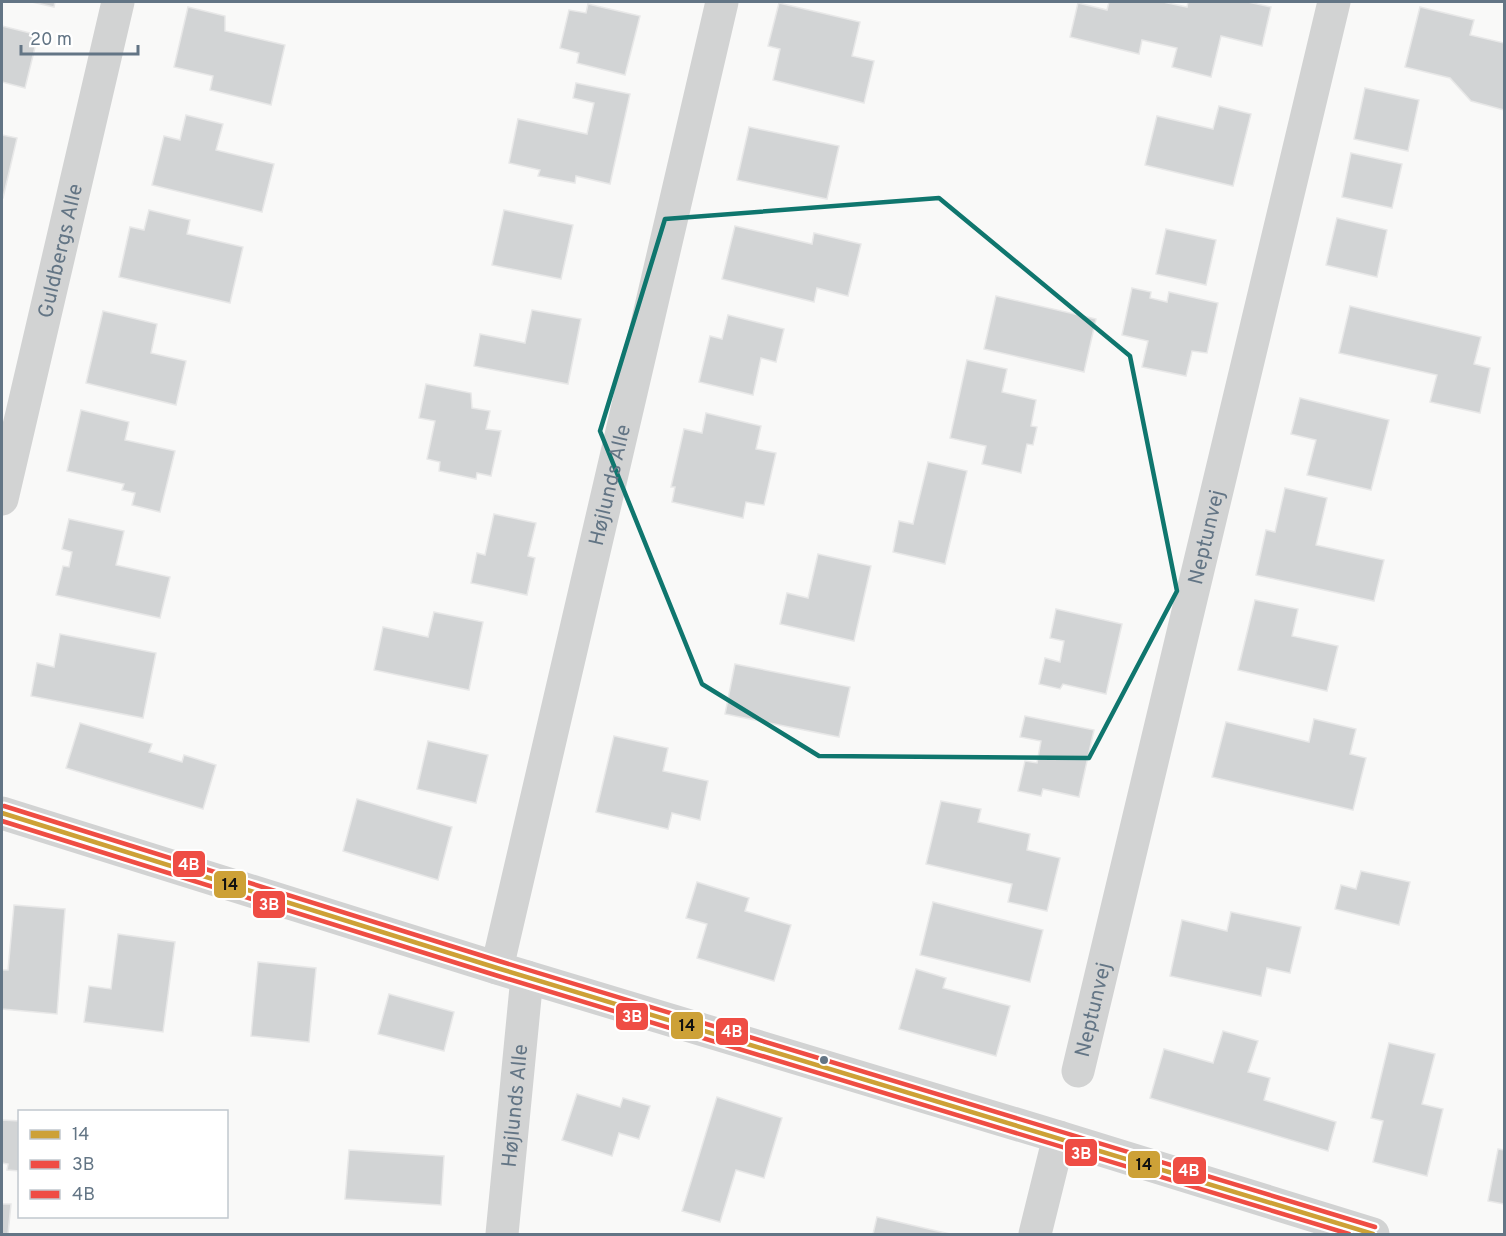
<svg xmlns="http://www.w3.org/2000/svg" width="1506" height="1236" font-family="Overpass,sans-serif">
  <style>
    .building { fill: #d2d4d5; stroke: #e8e8e8; stroke-width: 1.5 }
    .lines { fill: none; stroke-linecap: round; stroke-linejoin: round }
    .minor { stroke: #d2d3d3; stroke-width: 33 }
    .bus-1-casing { stroke: #fff; stroke-width: 9 }
    .bus-2-casing { stroke: #fff; stroke-width: 9 }
    .bus-3-casing { stroke: #fff; stroke-width: 9 }
    .bus-1 { stroke: #cda137; stroke-width: 4.5 }
    .bus-2 { stroke: #ef4d44; stroke-width: 4.5 }
    .bus-3 { stroke: #ef4d44; stroke-width: 4.5 }
    .marked { fill: none; stroke: #0f766e; stroke-width: 4.5; stroke-linejoin: round }
    .bus-dot { fill: #637585; stroke: #fff; stroke-width: 2 }
    .labels { text-anchor: middle; stroke-width: 6; stroke-linejoin: round; paint-order: stroke }
    .street-label { font-size: 21px; fill: #637585; stroke: #fff }
    .line-badge { stroke: #fff; stroke-width: 2 }
    .badge-label { font-size: 16px; text-anchor: middle; font-weight: bold; fill: #fff }
    .pale-badge-label { font-size: 16px; text-anchor: middle; font-weight: bold; fill: #111 }
  </style>
  <rect width="100%" height="100%" fill="#f9f9f8"/>
  <g class="building">
    <polygon points="32,2 55,2 54,7"/>
    <polygon points="1109,2 1163,2 1187,7 1188,2 1248,2 1271,7 1262,46 1221,36 1211,77 1172,67 1177,48 1142,40 1139,54 1070,37 1078,3 1107,10"/>
    <polygon points="779,3 860,22 852,56 874,61 864,103 773,80 780,49 768,46"/>
    <polygon points="588,4 640,16 625,75 577,63 579,53 560,48 569,10 586,13"/>
    <polygon points="188,7 225,16 225,31 285,45 271,105 210,90 213,76 174,67"/>
    <polygon points="1420,7 1474,20 1470,35 1504,43 1504,110 1471,101 1450,78 1405,67"/>
    <polygon points="2,26 38,35 25,88 2,82"/>
    <polygon points="576,83 630,94 610,184 576,176 575,183 538,176 540,170 509,163 518,119 587,134 594,103 573,98"/>
    <polygon points="1365,88 1419,100 1408,151 1354,139"/>
    <polygon points="1219,106 1251,114 1233,186 1145,165 1157,116 1213,129"/>
    <polygon points="186,115 223,124 216,150 274,164 262,212 152,185 164,136 180,140"/>
    <polygon points="749,127 839,146 827,199 737,180"/>
    <polygon points="2,135 17,138 3,198 2,198"/>
    <polygon points="1351,153 1402,164 1392,208 1342,197"/>
    <polygon points="149,210 190,220 187,234 243,247 230,303 119,277 130,227 144,230"/>
    <polygon points="504,210 573,225 561,279 492,265"/>
    <polygon points="1337,218 1387,230 1377,277 1326,265"/>
    <polygon points="735,226 812,244 814,233 861,244 848,296 817,288 814,302 722,279"/>
    <polygon points="1166,229 1216,240 1206,285 1156,274"/>
    <polygon points="1132,288 1151,292 1150,298 1167,302 1169,292 1218,303 1207,353 1192,351 1186,376 1142,367 1148,341 1122,335"/>
    <polygon points="996,296 1096,319 1084,372 984,349"/>
    <polygon points="1350,306 1481,337 1474,364 1490,368 1480,413 1430,402 1437,375 1339,353"/>
    <polygon points="532,310 581,319 568,384 474,366 480,334 525,343"/>
    <polygon points="103,311 157,324 151,353 186,361 176,405 86,383"/>
    <polygon points="728,315 784,329 776,362 761,358 753,395 699,382 710,336 722,339"/>
    <polygon points="967,360 1007,369 1002,392 1036,400 1031,426 1037,427 1033,445 1027,444 1021,473 982,464 986,446 950,438"/>
    <polygon points="426,384 471,393 472,408 490,411 486,429 501,431 491,476 477,473 476,479 439,471 440,462 427,459 435,421 419,418"/>
    <polygon points="1300,398 1389,420 1371,490 1307,475 1316,440 1291,434"/>
    <polygon points="81,410 129,422 125,440 175,451 160,512 132,505 135,493 122,490 124,484 67,471"/>
    <polygon points="706,413 761,426 756,449 776,453 764,505 746,502 743,518 672,502 675,487 671,487 684,429 702,433"/>
    <polygon points="928,462 967,471 945,564 893,552 899,521 913,524"/>
    <polygon points="1285,488 1327,498 1316,545 1384,560 1374,601 1256,575 1266,530 1275,532"/>
    <polygon points="494,514 536,523 528,556 535,558 527,595 471,583 477,553 485,555"/>
    <polygon points="69,519 124,531 116,565 170,577 160,618 56,595 63,566 69,567 72,552 62,549"/>
    <polygon points="818,554 871,566 854,641 780,624 787,593 808,598"/>
    <polygon points="1255,600 1298,609 1292,636 1338,646 1327,691 1238,670"/>
    <polygon points="1056,609 1122,624 1106,694 1063,684 1060,689 1039,684 1045,658 1060,662 1064,641 1050,638"/>
    <polygon points="434,612 483,622 469,690 374,670 383,627 428,637"/>
    <polygon points="60,634 156,653 143,718 31,696 37,663 54,667"/>
    <polygon points="735,664 850,687 839,737 725,714"/>
    <polygon points="1025,716 1094,730 1079,797 1043,789 1041,796 1018,791 1025,761 1037,763 1041,741 1020,737"/>
    <polygon points="1314,719 1356,729 1350,754 1366,758 1353,810 1212,777 1226,722 1309,742"/>
    <polygon points="80,723 152,744 149,752 182,762 184,755 216,765 203,809 66,768"/>
    <polygon points="614,736 668,748 663,771 708,781 700,820 672,813 668,829 596,812"/>
    <polygon points="428,741 488,755 476,803 417,789"/>
    <polygon points="357,799 452,827 438,880 343,851"/>
    <polygon points="941,801 981,809 978,822 1030,834 1027,850 1060,858 1047,911 1008,902 1012,884 926,864"/>
    <polygon points="1361,871 1410,882 1399,925 1335,909 1341,885 1356,889"/>
    <polygon points="697,882 749,898 745,911 791,925 774,981 697,958 707,924 686,918"/>
    <polygon points="933,902 1043,930 1030,982 920,955"/>
    <polygon points="14,905 65,909 57,1014 2,1009 2,970 8,970"/>
    <polygon points="1231,912 1301,927 1290,973 1267,968 1261,996 1170,976 1182,920 1227,931"/>
    <polygon points="118,934 175,942 163,1032 84,1022 89,986 111,989"/>
    <polygon points="258,962 316,968 309,1042 251,1036"/>
    <polygon points="916,969 946,978 943,988 1010,1006 996,1056 899,1029"/>
    <polygon points="389,994 454,1012 444,1051 378,1034"/>
    <polygon points="1223,1031 1258,1041 1248,1072 1270,1078 1264,1100 1336,1122 1328,1151 1150,1098 1164,1049 1213,1063"/>
    <polygon points="1389,1043 1435,1054 1422,1104 1443,1109 1427,1176 1373,1162 1383,1121 1371,1118"/>
    <polygon points="577,1094 620,1107 623,1098 650,1106 639,1139 619,1133 612,1156 562,1140"/>
    <polygon points="717,1097 782,1118 764,1178 736,1170 720,1222 682,1211"/>
    <polygon points="2,1120 20,1121 20,1171 7,1170 8,1164 2,1163"/>
    <polygon points="1498,1149 1504,1150 1504,1204 1488,1201"/>
    <polygon points="349,1150 444,1156 441,1205 345,1199"/>
    <polygon points="2,1204 11,1204 8,1234 2,1234"/>
    <polygon points="877,1217 950,1234 873,1234"/>
  </g>
  <g class="lines">
    <g class="minor">
      <path id="s1" d="M2 499 118 2"/>
      <polyline points="2,813 497,968 1059,1137 1373,1234"/>
      <path id="s2" d="M497 968 722 2"/>
      <path id="s3" d="M1078 1071 1334 2"/>
      <path id="s4" d="M502 1234 527 977"/>
      <polyline points="1035,1234 1059,1137"/>
    </g>
    <defs>
      <polyline id="bus-1" points="2,813 497,968 1373,1234"/>
      <polyline id="bus-2" points="2,821 495,975 1349,1234"/>
      <polyline id="bus-3" points="4,806 499,961 1375,1227"/>
    </defs>
    <use href="#bus-1" class="bus-1-casing"/>
    <use href="#bus-2" class="bus-2-casing"/>
    <use href="#bus-3" class="bus-3-casing"/>
    <use href="#bus-1" class="bus-1"/>
    <use href="#bus-2" class="bus-2"/>
    <use href="#bus-3" class="bus-3"/>
  </g>
  <path class="marked" d="M939 198 1130 356 1177 591 1089 758 819 756 702 684 600 431 665 219Z"/>
  <circle class="bus-dot" cx="824" cy="1060" r="5"/>
  <g class="labels">
    <g class="street-label">
      <text dy="7" stroke="none"><textPath href="#s1" startOffset="255">Guldbergs Alle</textPath></text>
      <text dy="7" stroke="none"><textPath href="#s2" startOffset="496">Højlunds Alle</textPath></text>
      <text dy="7" stroke="none"><textPath href="#s3" startOffset="549">Neptunvej</textPath></text>
      <text dy="7" stroke="none"><textPath href="#s3" startOffset="63">Neptunvej</textPath></text>
      <text dy="7" stroke="none"><textPath href="#s4" startOffset="129">Højlunds Alle</textPath></text>
    </g>
  </g>
  <g class="line-badge">
    <rect x="172" y="850" width="34" height="28" rx="6" fill="#ef4d44"/>
    <rect x="213" y="870" width="34" height="29" rx="6" fill="#cda137"/>
    <rect x="252" y="890" width="34" height="29" rx="6" fill="#ef4d44"/>
    <rect x="615" y="1002" width="34" height="29" rx="6" fill="#ef4d44"/>
    <rect x="670" y="1011" width="34" height="29" rx="6" fill="#cda137"/>
    <rect x="715" y="1017" width="34" height="29" rx="6" fill="#ef4d44"/>
    <rect x="1064" y="1138" width="34" height="29" rx="6" fill="#ef4d44"/>
    <rect x="1127" y="1150" width="34" height="29" rx="6" fill="#cda137"/>
    <rect x="1172" y="1156" width="35" height="29" rx="6" fill="#ef4d44"/>
  </g>
  <g class="badge-label">
    <text x="189" y="870">4B</text>
    <text x="269" y="910">3B</text>
    <text x="632" y="1022">3B</text>
    <text x="732" y="1037">4B</text>
    <text x="1081" y="1159">3B</text>
    <text x="1189" y="1176">4B</text>
  </g>
  <g class="pale-badge-label">
    <text x="230" y="890">14</text>
    <text x="687" y="1031">14</text>
    <text x="1144" y="1170">14</text>
  </g>
  <rect width="1506" height="1236" fill="none" stroke="#637585" stroke-width="6"/>
  <rect x="18" y="1110" width="210" height="108" fill="#ffffff" stroke="#c1c8ce" stroke-width="1.5"/>
  <rect x="30" y="1130" width="30" height="9" fill="#cda137" stroke="#c1c8ce" stroke-width="1.5"/>
  <text x="72" y="1140" font-size="18" fill="#637585">14</text>
  <rect x="30" y="1160" width="30" height="9" fill="#ef4d44" stroke="#c1c8ce" stroke-width="1.5"/>
  <text x="72" y="1170" font-size="18" fill="#637585">3B</text>
  <rect x="30" y="1190" width="30" height="9" fill="#ef4d44" stroke="#c1c8ce" stroke-width="1.5"/>
  <text x="72" y="1200" font-size="18" fill="#637585">4B</text>
  <path d="M21 45v9h117v-9" fill="none" stroke="#637585" stroke-width="3"/>
  <text x="30" y="45" font-size="18" fill="#637585" stroke="#ffffff" stroke-width="4.5" paint-order="stroke">20 m</text>
</svg>
